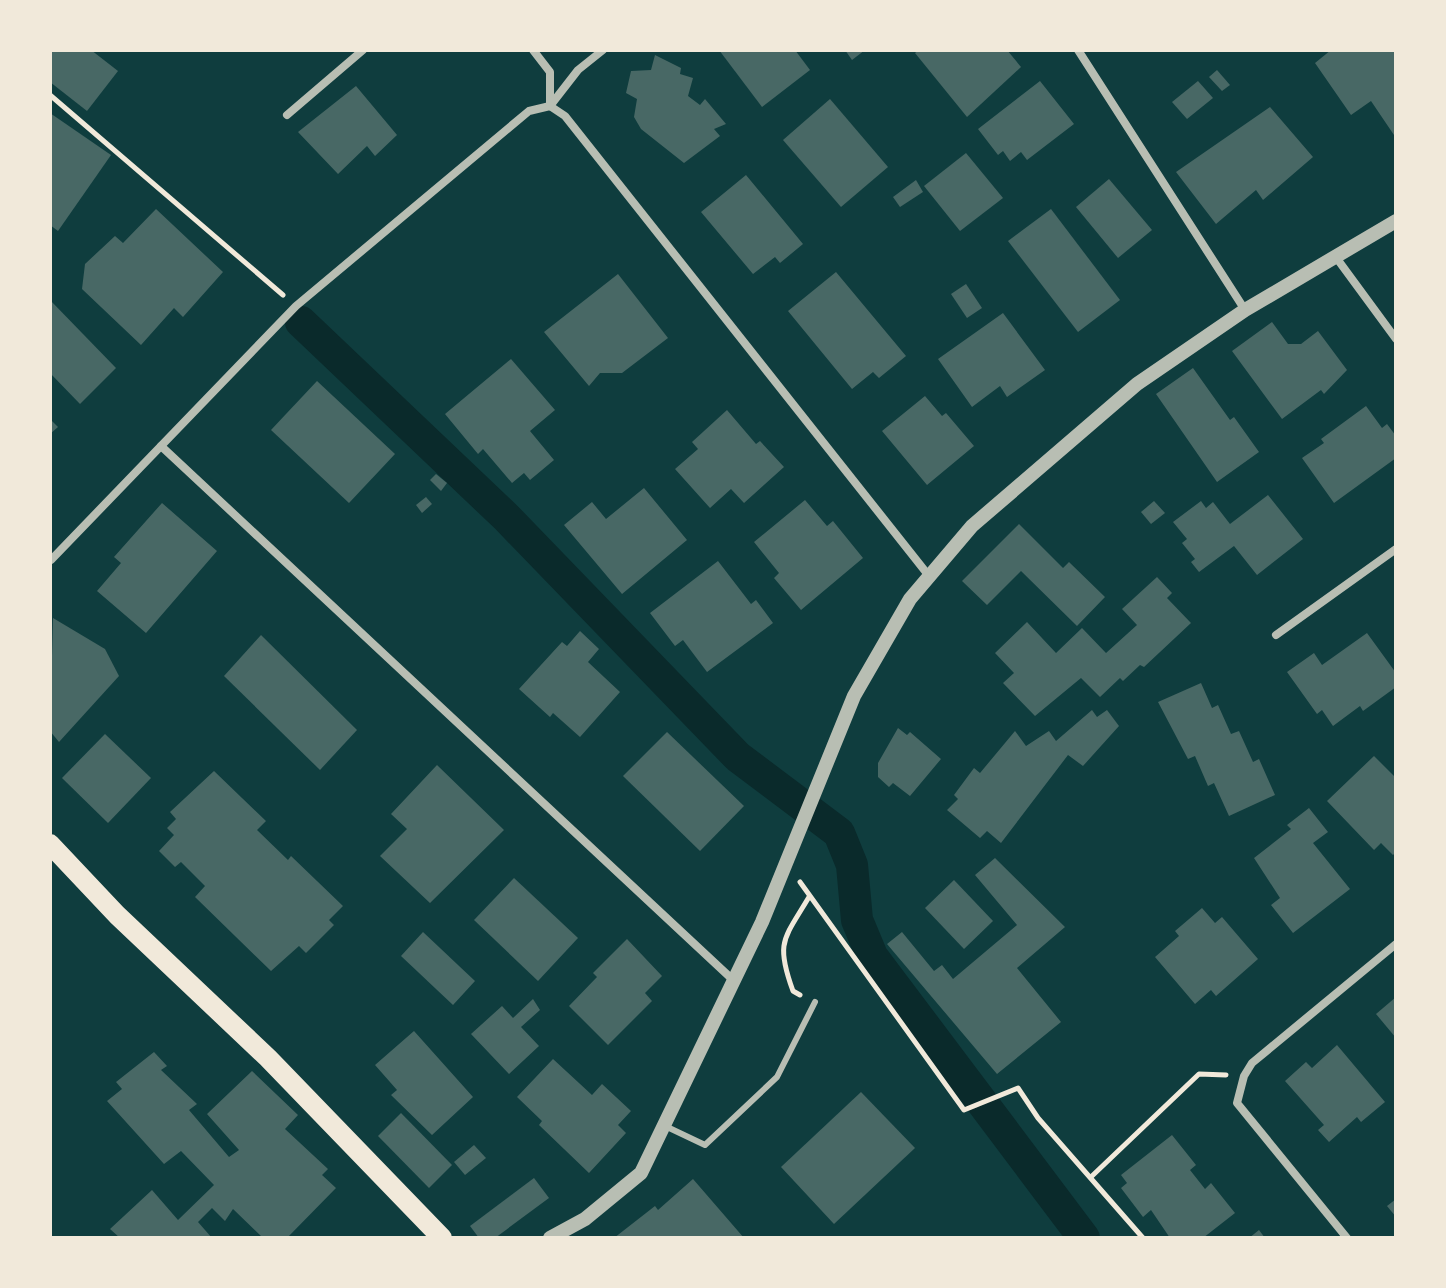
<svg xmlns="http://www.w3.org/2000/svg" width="1446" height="1288" font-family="Lato,sans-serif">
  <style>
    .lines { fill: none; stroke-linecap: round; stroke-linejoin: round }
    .canal { stroke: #0a2a2b; stroke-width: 32 }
    .building { fill: #486865 }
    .path { stroke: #f1e9da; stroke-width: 5 }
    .service { stroke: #b8beb3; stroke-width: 6 }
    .minor { stroke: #b8beb3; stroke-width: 8 }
    .tertiary { stroke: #b8beb3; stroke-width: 14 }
    .primary { stroke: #f1e9da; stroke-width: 20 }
  </style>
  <rect width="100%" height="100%" fill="#0f3d3e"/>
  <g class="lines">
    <polyline class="canal" points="301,322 506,517 738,757 839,833 852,865 857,920 872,956 1084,1238"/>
  </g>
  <g class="building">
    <polygon points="50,50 91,50 118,71 87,111 50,82"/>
    <polygon points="719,50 795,50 810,70 762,107"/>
    <polygon points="845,50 865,50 852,60"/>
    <polygon points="919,50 1007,50 1021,67 967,117 915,53"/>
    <polygon points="1331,50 1393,50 1396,54 1396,138 1371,101 1351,115 1315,63"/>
    <polygon points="655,55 681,68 680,74 693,78 688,96 700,105 705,99 726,124 714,129 720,136 684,163 641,129 634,117 637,99 626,93 631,71 651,70"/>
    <polygon points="1217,70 1230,85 1222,91 1209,77"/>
    <polygon points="1040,81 1074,124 1027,160 1021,152 1010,161 1003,151 998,155 978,129"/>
    <polygon points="1198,81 1213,98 1187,119 1172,102"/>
    <polygon points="356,86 397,135 375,156 367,146 338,174 298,132"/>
    <polygon points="830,99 888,167 841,207 783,140"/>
    <polygon points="1270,107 1313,157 1263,200 1256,190 1216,224 1176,172"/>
    <polygon points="50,113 111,155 58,231 50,225"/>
    <polygon points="966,153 1003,198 960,231 924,186"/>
    <polygon points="746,175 803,244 780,263 775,257 753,274 701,212"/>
    <polygon points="1109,179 1152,230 1118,258 1076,207"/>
    <polygon points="916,180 923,192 900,207 893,197"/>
    <polygon points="156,209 223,272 183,317 174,308 141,345 82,289 85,264 115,236 123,243"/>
    <polygon points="1051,209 1120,300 1078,332 1008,241"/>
    <polygon points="836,272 906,356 879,378 873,372 852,389 788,311"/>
    <polygon points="618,274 668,338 622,373 600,373 589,386 544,332"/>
    <polygon points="966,284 982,308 967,318 951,294"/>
    <polygon points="50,300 116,368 80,404 50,373"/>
    <polygon points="1003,313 1045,370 1007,397 1000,386 972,407 938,359"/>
    <polygon points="1272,322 1288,344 1301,344 1318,331 1347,370 1324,394 1321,390 1282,419 1232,351"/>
    <polygon points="511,359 555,410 530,431 554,460 530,480 524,473 512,483 483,449 478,454 445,414"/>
    <polygon points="1193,368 1230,420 1234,417 1259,452 1217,482 1156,394"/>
    <polygon points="317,381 395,454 349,503 271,430"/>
    <polygon points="925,396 942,416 946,413 974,446 927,485 882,431"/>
    <polygon points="1366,406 1382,428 1387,424 1396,436 1396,458 1334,503 1302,458 1324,443 1321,439"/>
    <polygon points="727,410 756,444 760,441 784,467 744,503 731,489 710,508 675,469 698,449 692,442"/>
    <polygon points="50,419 58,427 50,434"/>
    <polygon points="436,474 447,483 441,491 430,480"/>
    <polygon points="644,488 687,540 622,594 564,525 592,502 606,519"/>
    <polygon points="1268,495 1303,539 1257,575 1234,546 1199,572 1191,562 1195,559 1182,543 1187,539 1173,522 1201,501 1206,508 1213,502 1230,524"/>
    <polygon points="426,497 432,504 422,513 416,505"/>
    <polygon points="805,500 827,526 833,521 863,558 801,610 774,578 779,573 754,542"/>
    <polygon points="1154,501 1165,513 1151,524 1141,512"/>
    <polygon points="162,503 217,551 146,633 97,591 121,563 114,557"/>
    <polygon points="1019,524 1063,568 1069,562 1105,597 1077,626 1021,571 987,605 962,581"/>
    <polygon points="718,561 751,604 756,600 773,623 707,672 683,640 675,646 650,613"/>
    <polygon points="1157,577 1172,593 1167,598 1191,623 1144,667 1140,665 1123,681 1120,678 1100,697 1081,678 1035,716 1003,683 1014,673 995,653 1027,622 1056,653 1082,628 1106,653 1137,625 1122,609"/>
    <polygon points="53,618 105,649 119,676 59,742 50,731"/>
    <polygon points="580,631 599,649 588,662 620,692 580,737 553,713 550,717 519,689 562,642 567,646"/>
    <polygon points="1367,633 1396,673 1396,687 1363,711 1360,706 1333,726 1322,710 1317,714 1287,672 1314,653 1322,665"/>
    <polygon points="261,635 357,730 320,770 224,676"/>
    <polygon points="1201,683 1212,708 1218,705 1231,734 1239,731 1253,762 1259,759 1275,795 1229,816 1214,783 1208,786 1195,756 1188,759 1158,702"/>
    <polygon points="1092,710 1097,717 1107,710 1119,726 1083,766 1068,755 1001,843 987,831 980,838 947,810 958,799 954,795 974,768 980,773 1015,731 1026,746 1049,731 1056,741"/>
    <polygon points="898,728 907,735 910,732 941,759 910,796 893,783 889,787 878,777 878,763"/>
    <polygon points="667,732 744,806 700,851 623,776"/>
    <polygon points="105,734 151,778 108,823 62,778"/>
    <polygon points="1374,756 1396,778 1396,852 1393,855 1381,843 1374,850 1327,801"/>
    <polygon points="437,765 504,830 430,903 380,856 407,829 391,814"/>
    <polygon points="214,771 266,821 257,830 288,860 291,856 343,906 329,920 334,925 306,953 299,946 271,971 195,897 205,886 181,862 175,867 159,851 174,835 167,828 176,819 170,812"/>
    <polygon points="1309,808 1328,832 1313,843 1350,889 1293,933 1271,905 1280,898 1254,858 1291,829 1287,825"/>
    <polygon points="995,858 1065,927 1017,968 1061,1022 997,1074 887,944 902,932 934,971 942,965 953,979 1017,925 975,875"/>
    <polygon points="514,878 578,938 538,981 474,920"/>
    <polygon points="954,880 993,921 964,949 925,908"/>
    <polygon points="1202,908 1215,923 1222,917 1258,959 1216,996 1211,990 1195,1004 1155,957 1179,936 1175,931"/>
    <polygon points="423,932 475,981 453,1005 401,956"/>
    <polygon points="627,939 662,976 645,993 652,1001 608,1045 569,1006 597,977 593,973"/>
    <polygon points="1396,997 1396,1038 1376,1014"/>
    <polygon points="533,999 540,1010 521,1027 539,1046 509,1074 471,1034 502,1006 513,1018"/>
    <polygon points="414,1031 473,1097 432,1135 391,1095 397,1090 375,1065"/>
    <polygon points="1337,1045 1385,1102 1361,1122 1357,1117 1329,1142 1318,1130 1324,1125 1285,1081 1306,1062 1312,1068"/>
    <polygon points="154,1052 167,1066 161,1070 197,1104 189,1110 229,1157 239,1150 207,1114 252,1071 298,1115 285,1129 328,1169 322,1175 336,1188 287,1238 263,1238 233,1209 225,1221 212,1208 198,1222 212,1238 120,1238 110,1229 152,1190 178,1220 214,1185 181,1151 164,1164 107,1101 122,1089 116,1082"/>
    <polygon points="553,1059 592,1095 602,1084 631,1111 618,1125 626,1133 589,1173 539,1125 542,1121 517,1097"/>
    <polygon points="861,1092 915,1148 834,1224 781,1167"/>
    <polygon points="401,1113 452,1165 429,1188 378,1136"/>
    <polygon points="1172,1135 1196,1165 1190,1170 1205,1189 1211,1183 1235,1213 1203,1238 1170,1238 1151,1210 1143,1217 1121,1188 1127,1183 1121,1175"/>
    <polygon points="474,1145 486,1158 465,1175 454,1162"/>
    <polygon points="534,1178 549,1198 495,1238 479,1238 470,1226"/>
    <polygon points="693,1179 744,1238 614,1238 655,1206 658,1210"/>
    <polygon points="1396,1199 1396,1217 1387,1206"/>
    <polygon points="1259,1230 1265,1238 1249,1238"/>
  </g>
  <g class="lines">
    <g class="path">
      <polyline points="50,95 283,295"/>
      <polyline points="800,882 964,1110 1018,1088 1038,1118 1143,1238"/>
      <path d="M800 995 793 991C775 942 784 939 809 897"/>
      <polyline points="1092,1176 1199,1074 1226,1075"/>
    </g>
    <polyline class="service" points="665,1126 705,1145 777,1077 815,1002"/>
    <g class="minor">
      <polyline points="533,50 550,72 550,105"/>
      <polyline points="1078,50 1245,310"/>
      <polyline points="550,106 565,116 929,576"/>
      <polyline points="550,106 578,70 603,50"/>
      <polyline points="287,115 363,50"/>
      <polyline points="1335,256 1396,339"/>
      <polyline points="161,446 732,979"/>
      <polyline points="51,560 296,306 529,111 550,106"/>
      <polyline points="1276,635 1396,549"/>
      <polyline points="1347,1238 1237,1103 1244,1076 1252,1063 1396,944"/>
    </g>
    <polyline class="tertiary" points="550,1238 585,1219 641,1173 762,922 854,696 910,599 972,526 1137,384 1245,310 1396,221"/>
    <polyline class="primary" points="50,844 117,915 268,1058 442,1238"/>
  </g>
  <rect width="1446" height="1288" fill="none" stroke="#f1e9da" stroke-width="104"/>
</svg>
